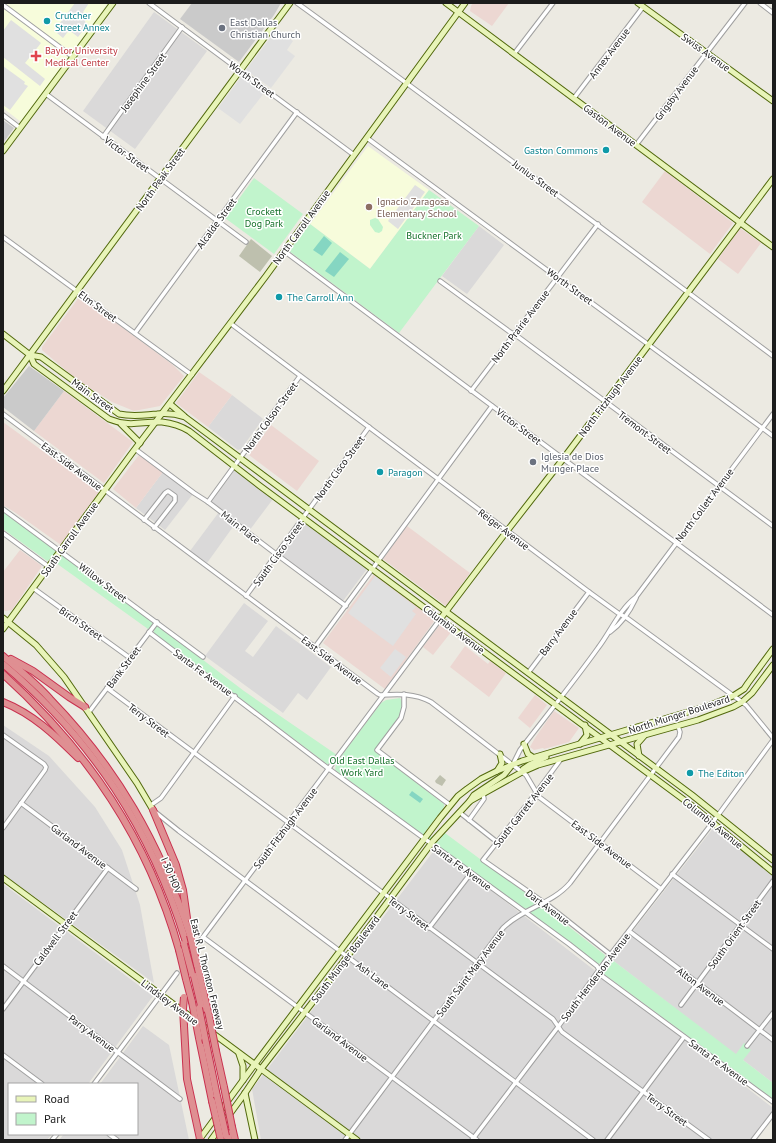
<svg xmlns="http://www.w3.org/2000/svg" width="776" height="1143" font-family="'PT Sans',sans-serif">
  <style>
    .residential { fill: #dad9d9 }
    .commercial { fill: #ecd7d2 }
    .education { fill: #f7fcdb }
    .religious { fill: #cacaca }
    .construction { fill: #bec0ae }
    .park { fill: #c1f4cc }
    .pitch { fill: #85d6c2 }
    .parking { fill: #e0e0e0 }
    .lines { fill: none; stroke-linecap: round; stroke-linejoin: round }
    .street-tunnel { stroke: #c2c1ba; stroke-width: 3.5; stroke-dasharray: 3.5 2; stroke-linecap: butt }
    .street-casing { stroke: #a0a0a0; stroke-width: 5.5 }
    .secondary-casing { stroke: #52690d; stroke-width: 7 }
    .highway-casing { stroke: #c9314f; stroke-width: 8 }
    .street { stroke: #fff; stroke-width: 3.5 }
    .secondary { stroke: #e8f4b9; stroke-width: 5 }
    .highway { stroke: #df8f92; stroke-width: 6 }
    .highway-bridge-casing { stroke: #c9314f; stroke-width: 8; stroke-linecap: butt }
    .highway-bridge { stroke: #df8f92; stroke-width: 6 }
    .culture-dot { fill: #0f9aa8; stroke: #fff; stroke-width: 1.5 }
    .worship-dot { fill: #6b7280; stroke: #fff; stroke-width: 1.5 }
    .health-dot { fill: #e0444e; stroke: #fff; stroke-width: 1.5 }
    .education-dot { fill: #8d6e63; stroke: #fff; stroke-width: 1.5 }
    .labels { text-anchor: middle; stroke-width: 3; stroke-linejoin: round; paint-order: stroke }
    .culture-label { font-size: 10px; fill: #0d838f; stroke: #fff; text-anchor: start }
    .worship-label { font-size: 10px; fill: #5b616d; stroke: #fff; text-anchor: start }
    .health-label { font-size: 10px; fill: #be3a42; stroke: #fff; text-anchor: start }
    .street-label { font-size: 10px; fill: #1c1c1c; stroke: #fff }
    .education-label { font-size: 10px; fill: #785e54; stroke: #fff; text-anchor: start }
    .park-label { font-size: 10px; fill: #137028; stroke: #fff }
  </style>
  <rect width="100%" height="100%" fill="#eceae2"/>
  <g class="residential">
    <polygon points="154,12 207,51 135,149 83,111"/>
    <polygon points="479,226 504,245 467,294 442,276"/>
    <polygon points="232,395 262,418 263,419 241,449 238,450 208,427"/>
    <polygon points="235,470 273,499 249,531 211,502"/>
    <polygon points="163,472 193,494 165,530 136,508"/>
    <polygon points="219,512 235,524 207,563 190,551"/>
    <polygon points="304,523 367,569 343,601 280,554"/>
    <polygon points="244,603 268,621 245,651 253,657 276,626 331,667 307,700 298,693 283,713 205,656"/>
    <polygon points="3,725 49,756 95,807 122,850 140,905 154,983 3,874"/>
    <polygon points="714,827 773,873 773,1083 743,1060 744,1044 736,1055 611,959"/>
    <polygon points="436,848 773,1108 773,1111 751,1140 261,1140 252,1089"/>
    <polygon points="3,884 153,996 88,1084 9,1084 9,1134 52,1134 47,1140 3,1140"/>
    <polygon points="143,1026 169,1045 189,1140 59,1140 64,1134 137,1134 137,1084 100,1084"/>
  </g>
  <g class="commercial">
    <polygon points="473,3 509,3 492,26 470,11 471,6"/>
    <polygon points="665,171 733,223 710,254 642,202"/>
    <polygon points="740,228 761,243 738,274 718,259"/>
    <polygon points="80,296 173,365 184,376 160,406 134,411 112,402 76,379 42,350 42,347"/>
    <polygon points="199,372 232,395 208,427 176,403"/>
    <polygon points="64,391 133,442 104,483 34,431"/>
    <polygon points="3,422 99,492 61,545 16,513 3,505"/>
    <polygon points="271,425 319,461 297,491 249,455"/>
    <polygon points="139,455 163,472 136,508 113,489"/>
    <polygon points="407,526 470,573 446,606 383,559"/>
    <polygon points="20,550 42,566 12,610 5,611 3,609 3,572"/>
    <polygon points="374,574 435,620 385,689 323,643"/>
    <polygon points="441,623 452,631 433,655 423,647"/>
    <polygon points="465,646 488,664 490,661 506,673 489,697 450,667"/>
    <polygon points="535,695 547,705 530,728 518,718"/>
    <polygon points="554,711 579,728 569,742 544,749 543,748 534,750 530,747 535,738"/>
  </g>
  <g class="education">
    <polygon points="3,3 108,3 21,122 3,108"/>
    <polygon points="368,146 429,190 370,269 310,224"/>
  </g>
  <g class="religious">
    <polygon points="192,3 281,3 274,15 239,62 180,19"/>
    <polygon points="3,120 14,128 3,143"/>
    <polygon points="29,366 64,391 34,431 3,407 3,398"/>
  </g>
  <g class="construction">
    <polygon points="251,239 272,256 260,272 239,256"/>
    <polygon points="440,775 446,780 442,786 436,783 435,781"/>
  </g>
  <g class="park">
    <polygon points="254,178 303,214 274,254 225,218"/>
    <polygon points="429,190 479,226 399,333 289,251 310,224 370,269"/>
    <polygon points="375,218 378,219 383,227 382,231 379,233 375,232 370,225 370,220"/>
    <path d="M3 512 55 550 56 553 54 555 60 557 63 555 151 620C153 626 157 625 161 628L244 691 337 755 334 758 339 759 381 703 386 700 400 698C410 711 383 740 375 751L444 804V807L425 832 438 842 445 833 449 836 534 899 535 903 532 906 536 908 542 905 545 906 554 915 605 955 604 960 608 962 611 959 736 1054 744 1043 751 1050 743 1060 773 1083V1099L604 974 605 966 601 963 598 964 531 915V911L527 908 524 909 335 770 336 764 331 762 329 764H327L154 633V631L151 628 148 629 56 563 57 561 51 559 47 561 3 529Z"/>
  </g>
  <g class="pitch">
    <polygon points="324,236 332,243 322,256 313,250"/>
    <polygon points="340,252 349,259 334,277 325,271"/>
    <polygon points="412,791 423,799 420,803 409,795"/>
  </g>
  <g class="parking">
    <polygon points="75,3 89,3 83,12 86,16 85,22 88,24 78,37 69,30 63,38 57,33 60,29 57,27"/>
    <polygon points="11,20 41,43 25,63 45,79 40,86 3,57 3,31"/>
    <polygon points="277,29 293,41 287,50 295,56 271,88 246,70"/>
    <polygon points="3,66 25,82 24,84 28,86 10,110 3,105"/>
    <polygon points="242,76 264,93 240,124 218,108"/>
    <polygon points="415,185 425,192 398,229 388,221"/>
    <polygon points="375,576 416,607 412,611 416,614 393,646 348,613"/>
    <polygon points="395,649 406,657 391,677 380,668"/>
  </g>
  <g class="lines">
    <polyline class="street-tunnel" points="188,958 200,941"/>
    <defs>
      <g id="street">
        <polyline points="149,3 354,155"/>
        <path d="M297 3C457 119 615 238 773 356"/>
        <polyline points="760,3 773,13"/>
        <polyline points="3,5 73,57"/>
        <polyline points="514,54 553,3"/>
        <polyline points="46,94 246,242"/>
        <polyline points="574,98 643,7"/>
        <polyline points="3,115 20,128"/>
        <polyline points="103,137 182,27"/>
        <polyline points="367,138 773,436"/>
        <polyline points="636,145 745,3"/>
        <polyline points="3,237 192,375"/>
        <polyline points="284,251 773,615"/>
        <polyline points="440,281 510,332 517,336 773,526"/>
        <polyline points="230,323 589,592 618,613 627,618 746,705 773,738"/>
        <polyline points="135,333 297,112"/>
        <polyline points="471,391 598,224"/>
        <path d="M3 414 378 694 380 695C398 694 414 693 431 702L522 772 526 775 539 797 661 889"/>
        <polyline points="135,449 194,493 208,502 276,554 346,606"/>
        <polyline points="208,502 300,376"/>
        <polyline points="3,509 203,657"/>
        <polyline points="144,520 165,493 168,491 175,496 175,501 154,528"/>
        <polyline points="3,533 49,567"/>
        <polyline points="33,588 130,658"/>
        <polyline points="246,596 369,427"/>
        <polyline points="149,632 329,769 569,944 597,966 602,976 773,1102"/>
        <path d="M610 632C621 624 630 611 636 598"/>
        <polyline points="315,647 492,406"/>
        <polyline points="528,673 589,592"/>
        <polyline points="107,688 553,1019 562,1032 709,1140"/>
        <polyline points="404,694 404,707 401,718 377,750 450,805"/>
        <polyline points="89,712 157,622"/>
        <polyline points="3,735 44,764 46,767 45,770 3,828"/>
        <polyline points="561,759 536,793 483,860 549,906 611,955"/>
        <path d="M513 764 520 750C546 716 573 683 598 648 611 631 619 610 636 597L773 414"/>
        <polyline points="21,803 136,889"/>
        <polyline points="151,805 161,798 235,696"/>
        <polyline points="154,811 179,831 593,1140"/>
        <polyline points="459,812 497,842"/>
        <polyline points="469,820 484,799 483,793"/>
        <polyline points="672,874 773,949"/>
        <polyline points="429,928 471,873"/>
        <polyline points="629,931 773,1040"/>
        <polyline points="203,937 477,1140"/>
        <polyline points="200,941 441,618"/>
        <polyline points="3,966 180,1099"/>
        <polyline points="681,1005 773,881"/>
        <polyline points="3,1009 108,868"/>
        <polyline points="747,1046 773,1013"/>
        <polyline points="3,1055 42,1084"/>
        <polyline points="94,1084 177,973"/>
        <polyline points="109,1134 117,1140"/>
        <polyline points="52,1140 57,1134"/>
        <path d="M345 1140 503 928C523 908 552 904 570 883L679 737 680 732 678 726"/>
        <polyline points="472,1140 558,1027 604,963 713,822 773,740"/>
        <polyline points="607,1140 684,1037"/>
        <polyline points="753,1140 773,1114"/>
      </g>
      <g id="secondary">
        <polyline points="446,3 773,247"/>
        <polyline points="638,3 773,101"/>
        <polyline points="3,151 113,3"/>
        <path d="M3 334 30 355 41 357 119 414C133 417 143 415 157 414 166 413 176 414 185 417L692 795 773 860"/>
        <path d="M30 355 34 364 109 419C131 428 142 421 162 422 171 423 181 426 189 431L260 486 691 805 773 872"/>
        <polyline points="3,391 290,3"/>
        <polyline points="170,404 184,416"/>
        <polyline points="121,424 140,443"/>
        <polyline points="3,618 36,645 64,677 137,783 153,810"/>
        <polyline points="441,618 507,531 563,459 773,179"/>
        <polyline points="3,629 132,453 266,276 465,3"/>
        <polyline points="524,744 528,754 534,758"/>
        <polyline points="580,744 587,735 585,725"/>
        <polyline points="639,756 637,744 644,736"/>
        <polyline points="523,769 529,765 546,757"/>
        <polyline points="497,771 502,763 500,754"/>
        <polyline points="470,801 474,795 504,775 512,765"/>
        <polyline points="3,878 357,1140"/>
        <polyline points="239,1054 243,1066 243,1080"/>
        <polyline points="245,1093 255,1140"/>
        <polyline points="199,1140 252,1068 440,818 458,796 467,789 481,779 497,771 522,761 708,706 733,696 744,689 748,683 773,649"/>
        <polyline points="211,1140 245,1093 261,1069 332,977 433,841 470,801 522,772 538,765 698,720 733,707 742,702 752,693 773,665"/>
      </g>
      <g id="highway">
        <path d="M3 656C19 670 36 683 50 699 117 768 160 844 190 935"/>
        <polyline points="11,659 33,671 69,697 85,707"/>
        <path d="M3 664C93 740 151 829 186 942"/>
        <path d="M3 674C88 751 148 839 179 950"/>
        <path d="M3 702C33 714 55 735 78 758"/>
        <polyline points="153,810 176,865 183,890 187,918"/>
        <polyline points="197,965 209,1016"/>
        <polyline points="193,972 202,1010"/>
        <polyline points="186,979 192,1002"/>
        <polyline points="184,1026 187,1079 200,1139"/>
        <polyline points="199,1038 212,1101"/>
        <polyline points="206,1043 217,1096"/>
        <polyline points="216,1051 224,1087"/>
        <polyline points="232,1127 235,1140"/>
        <polyline points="228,1133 229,1140"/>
      </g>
    </defs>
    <use href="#street" class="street-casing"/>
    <use href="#secondary" class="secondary-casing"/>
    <use href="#highway" class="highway-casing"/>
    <use href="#street" class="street"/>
    <use href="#secondary" class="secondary"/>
    <use href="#highway" class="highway"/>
    <defs>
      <g id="highway-bridge">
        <polyline points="190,935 197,965"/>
        <polyline points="184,944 192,974"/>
        <polyline points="179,950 186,979"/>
        <polyline points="192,1002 199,1038"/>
        <polyline points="199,1008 206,1043"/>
        <polyline points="209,1016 216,1051"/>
        <polyline points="184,1026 183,1009 184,997"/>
        <polyline points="224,1087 232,1127"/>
        <polyline points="217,1096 226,1136"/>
        <polyline points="212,1101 221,1140"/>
      </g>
    </defs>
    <use href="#highway-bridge" class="highway-bridge-casing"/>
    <use href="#highway-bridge" class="highway-bridge"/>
  </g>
  <g class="culture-dot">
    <circle cx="47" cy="21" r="4"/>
    <circle cx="606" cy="150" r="4"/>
    <circle cx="279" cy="297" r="4"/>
    <circle cx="380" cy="472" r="4"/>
    <circle cx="690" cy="773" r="4"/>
  </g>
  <g class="worship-dot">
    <circle cx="222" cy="28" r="4"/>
    <circle cx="533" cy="462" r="4"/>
  </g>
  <path class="health-dot" d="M34 50h4v4h4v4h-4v4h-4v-4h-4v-4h4z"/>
  <circle class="education-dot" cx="369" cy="207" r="4"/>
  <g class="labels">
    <g class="culture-label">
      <text x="55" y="19">Crutcher<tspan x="55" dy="12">Street Annex</tspan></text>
      <text x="598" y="154" text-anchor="end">Gaston Commons</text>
      <text x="287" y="301">The Carroll Ann</text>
      <text x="388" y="476">Paragon</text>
      <text x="698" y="777">The Editon</text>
    </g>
    <g class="worship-label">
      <text x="230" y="26">East Dallas<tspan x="230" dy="12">Christian Church</tspan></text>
      <text x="541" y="460">Iglesia de Dios<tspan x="541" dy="12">Munger Place</tspan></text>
    </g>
    <g class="health-label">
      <text x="45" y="54">Baylor University<tspan x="45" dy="12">Medical Center</tspan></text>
    </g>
    <g class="street-label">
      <text transform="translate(706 52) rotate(36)" y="4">Swiss Avenue</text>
      <text transform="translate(609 53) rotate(-53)" y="4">Annex Avenue</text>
      <text transform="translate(252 79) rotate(36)" y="4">Worth Street</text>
      <text transform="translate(143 82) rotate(-54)" y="4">Josephine Street</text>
      <text transform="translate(676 93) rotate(-53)" y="4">Grigsby Avenue</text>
      <text transform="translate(610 125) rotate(37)" y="4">Gaston Avenue</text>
      <text transform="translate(127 154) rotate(36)" y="4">Victor Street</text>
      <text transform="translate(536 178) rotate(36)" y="4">Junius Street</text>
      <text transform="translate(160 179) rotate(-54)" y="4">North Peak Street</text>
      <text transform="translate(216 223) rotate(-54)" y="4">Alcalde Street</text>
      <text transform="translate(301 227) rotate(-54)" y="4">North Carroll Avenue</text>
      <text transform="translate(570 286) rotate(36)" y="4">Worth Street</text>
      <text transform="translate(98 306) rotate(36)" y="4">Elm Street</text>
      <text transform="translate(520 326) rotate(-53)" y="4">North Prairie Avenue</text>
      <text transform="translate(93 395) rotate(36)" y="4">Main Street</text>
      <text transform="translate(610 396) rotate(-53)" y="4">North Fitzhugh Avenue</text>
      <text transform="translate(270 417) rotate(-54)" y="4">North Colson Street</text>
      <text transform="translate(519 426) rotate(37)" y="4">Victor Street</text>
      <text transform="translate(645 432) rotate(37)" y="4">Tremont Street</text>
      <text transform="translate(72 466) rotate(37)" y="4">East Side Avenue</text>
      <text transform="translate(339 468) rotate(-54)" y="4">North Cisco Street</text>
      <text transform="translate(704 505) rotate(-53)" y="4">North Collett Avenue</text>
      <text transform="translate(241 527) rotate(38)" y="4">Main Place</text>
      <text transform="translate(504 529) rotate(37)" y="4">Reiger Avenue</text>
      <text transform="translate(69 539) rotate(-54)" y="4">South Carroll Avenue</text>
      <text transform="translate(278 553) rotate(-54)" y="4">South Cisco Street</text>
      <text transform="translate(103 582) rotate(37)" y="4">Willow Street</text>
      <text transform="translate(81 623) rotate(35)" y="4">Birch Street</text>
      <text transform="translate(454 629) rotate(37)" y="4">Columbia Avenue</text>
      <text transform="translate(558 632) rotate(-53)" y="4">Barry Avenue</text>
      <text transform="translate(332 660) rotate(37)" y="4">East Side Avenue</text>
      <text transform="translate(123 667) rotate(-53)" y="4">Bank Street</text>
      <text transform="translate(203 672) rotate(37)" y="4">Santa Fe Avenue</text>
      <text transform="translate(679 714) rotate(-18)" y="4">North Munger Boulevard</text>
      <text transform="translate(149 720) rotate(37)" y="4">Terry Street</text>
      <text transform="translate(523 810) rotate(-52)" y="4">South Garrett Avenue</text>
      <text transform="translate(713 823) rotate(39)" y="4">Columbia Avenue</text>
      <text transform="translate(285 828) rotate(-53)" y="4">South Fitzhugh Avenue</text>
      <text transform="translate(602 844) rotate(37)" y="4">East Side Avenue</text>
      <text transform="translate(79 846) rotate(37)" y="4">Garland Avenue</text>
      <text transform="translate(462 867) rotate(36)" y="4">Santa Fe Avenue</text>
      <text transform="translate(172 875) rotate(67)" y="4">I 30 HOV</text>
      <text transform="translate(548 907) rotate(37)" y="4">Dart Avenue</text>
      <text transform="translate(409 913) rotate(37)" y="4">Terry Street</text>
      <text transform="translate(734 934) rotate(-54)" y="4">South Orient Street</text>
      <text transform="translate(55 938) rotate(-53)" y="4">Caldwell Street</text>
      <text transform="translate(345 959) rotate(-53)" y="4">South Munger Boulevard</text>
      <text transform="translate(470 973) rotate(-53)" y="4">South Saint Mary Avenue</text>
      <text transform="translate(208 974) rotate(76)" y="4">East R L Thornton Freeway</text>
      <text transform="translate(373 975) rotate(37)" y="4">Ash Lane</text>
      <text transform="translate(595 977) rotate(-53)" y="4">South Henderson Avenue</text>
      <text transform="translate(701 986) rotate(37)" y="4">Alton Avenue</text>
      <text transform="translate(170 1002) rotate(37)" y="4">Lindsley Avenue</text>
      <text transform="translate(92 1033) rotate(37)" y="4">Parry Avenue</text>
      <text transform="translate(340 1039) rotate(37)" y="4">Garland Avenue</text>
      <text transform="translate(719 1062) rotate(36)" y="4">Santa Fe Avenue</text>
      <text transform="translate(667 1109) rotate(36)" y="4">Terry Street</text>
    </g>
    <g class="education-label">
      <text x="377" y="205">Ignacio Zaragosa<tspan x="377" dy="12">Elementary School</tspan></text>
    </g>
    <g class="park-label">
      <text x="264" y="215">Crockett<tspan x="264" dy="12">Dog Park</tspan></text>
      <text x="434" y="239">Buckner Park</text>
      <text x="362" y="764">Old East Dallas<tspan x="362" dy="12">Work Yard</tspan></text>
    </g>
  </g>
  <rect width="776" height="1143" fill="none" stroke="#1c1c1c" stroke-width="8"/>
  <rect x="8" y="1083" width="130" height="52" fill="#ffffff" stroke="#a4a4a4"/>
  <rect x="16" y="1096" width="20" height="6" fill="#e8f4b9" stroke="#a4a4a4"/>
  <text x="44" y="1103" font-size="12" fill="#1c1c1c">Road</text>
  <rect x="16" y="1113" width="20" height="12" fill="#c1f4cc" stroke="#a4a4a4"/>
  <text x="44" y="1123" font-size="12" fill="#1c1c1c">Park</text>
</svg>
